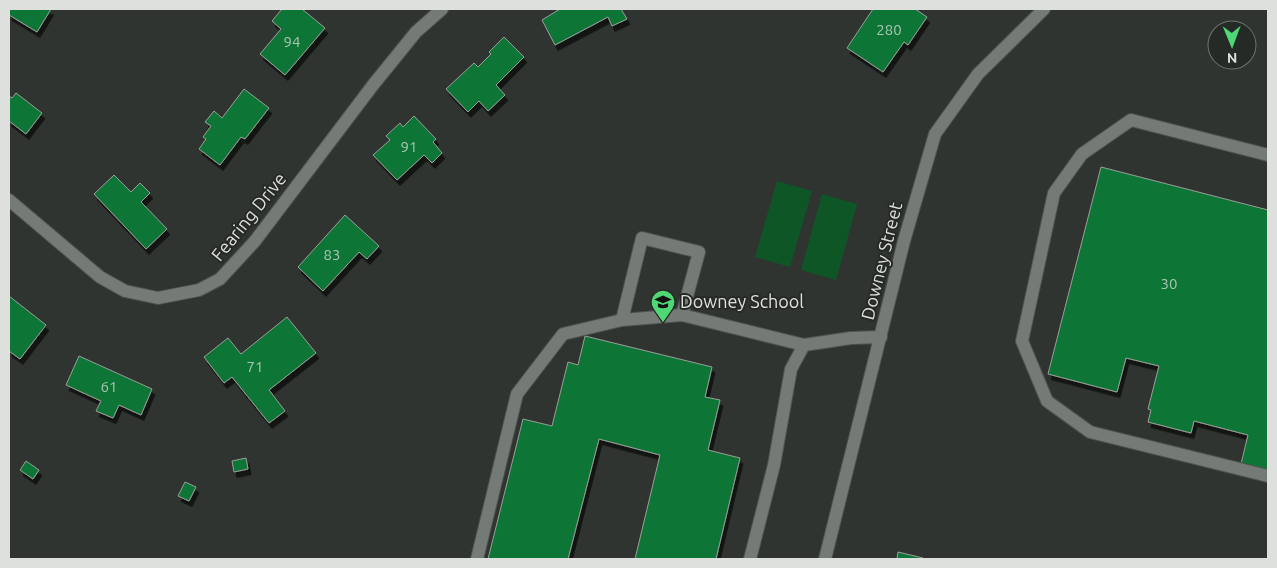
<svg xmlns="http://www.w3.org/2000/svg" width="1277" height="568" font-family="Ubuntu,sans-serif">
  <style>
    .green { fill: #0f5627 }
    .building { fill: #117434; stroke: #999f9a; filter: url(#shadow) }
    .lines { fill: none; stroke-linecap: round; stroke-linejoin: round }
    .service-casing { stroke: #4f534f; stroke-width: 14 }
    .minor-casing { stroke: #4f534f; stroke-width: 14 }
    .service { stroke: #747a75; stroke-width: 12 }
    .minor { stroke: #747a75; stroke-width: 12 }
    .labels { text-anchor: middle; stroke-width: 4; stroke-linejoin: round; paint-order: stroke }
    .number-label { font-size: 15px; fill: #aac5b3 }
    .street-label { font-size: 18px; fill: #dde0dd; stroke: #262a26 }
    .poi-label { font-size: 18px; fill: #dde0dd; stroke: #262a26; text-anchor: start }
  </style>
  <defs>
    <filter id="shadow"><feDropShadow dx="3" dy="5.5" stdDeviation="0" flood-color="#0009"/></filter>
  </defs>
  <rect width="100%" height="100%" fill="#303430"/>
  <g class="green">
    <polygon points="777,181 812,191 790,267 755,257"/>
    <polygon points="822,194 857,204 836,280 801,270"/>
  </g>
  <g class="building">
    <polygon points="9,9 51,9 37,32 9,15"/>
    <polygon points="282,9 302,9 325,28 285,75 260,54 281,29 272,21"/>
    <polygon points="560,9 621,9 627,19 612,26 608,17 555,45 542,20"/>
    <polygon points="873,9 915,9 927,17 908,45 904,42 883,72 847,48"/>
    <polygon points="504,37 524,57 496,85 505,95 488,111 479,101 468,112 446,89 474,63 478,67 491,54 489,52"/>
    <polygon points="244,89 269,108 245,139 241,137 220,165 199,149 206,139 203,137 211,126 205,122 214,111 222,118"/>
    <polygon points="16,93 42,113 26,134 9,121 9,96 12,98"/>
    <polygon points="414,116 436,139 433,142 442,153 432,163 424,155 397,180 373,155 390,140 386,136 400,123 403,127"/>
    <polygon points="1101,167 1268,210 1268,471 1241,464 1248,435 1194,421 1191,433 1148,422 1151,410 1148,409 1159,366 1126,358 1117,392 1048,374"/>
    <polygon points="114,175 131,192 140,183 150,193 141,202 167,229 146,249 94,194"/>
    <polygon points="345,215 379,246 367,259 359,252 323,291 298,267"/>
    <polygon points="9,296 46,325 20,359 9,351"/>
    <polygon points="287,317 316,353 269,390 285,411 269,423 232,377 224,383 204,357 228,338 241,354"/>
    <polygon points="585,336 712,367 705,397 720,400 708,450 740,458 716,559 635,559 660,455 599,439 568,559 488,559 523,419 552,426 568,362 578,365"/>
    <polygon points="79,356 152,389 141,415 119,405 113,418 96,411 101,401 66,385"/>
    <polygon points="246,458 248,469 234,472 232,461"/>
    <polygon points="26,461 39,470 33,479 20,470"/>
    <polygon points="185,482 196,487 189,501 178,496"/>
    <polygon points="898,552 923,558 922,559 897,559"/>
  </g>
  <g class="lines">
    <defs>
      <g id="service">
        <polyline points="1268,155 1131,120 1082,154 1054,193 1022,341 1047,401 1090,432 1268,476"/>
        <polyline points="622,320 642,238 699,252 682,315"/>
        <polyline points="477,559 517,394 563,334 622,320 682,315 804,345"/>
        <polyline points="750,559 774,465 791,369 804,345 851,338 881,337"/>
      </g>
      <g id="minor">
        <polyline points="9,200 100,277 125,291 158,298 199,290 220,279 255,241 373,85 416,32 442,9"/>
        <polyline points="825,559 904,241 935,134 978,74 1044,9"/>
      </g>
    </defs>
    <use href="#service" class="service-casing"/>
    <use href="#minor" class="minor-casing"/>
    <use href="#service" class="service"/>
    <use href="#minor" class="minor"/>
  </g>
  <defs>
    <symbol id="school-pin" viewBox="-11 -11 22 30"><path d="M0 17L-7.5 6A9.5 9.5 0 1 1 7.5 6Z" fill="#4fd675" stroke="#262a26"/><path d="M0-5L7-2L0 1L-7-2ZM-4 1L0 2.5L4 1V4Q0 6-4 4Z" fill="#111"/></symbol>
  </defs>
  <g fill-rule="evenodd">
    <use href="#school-pin" x="649" y="288" width="28" height="38"/>
  </g>
  <g class="labels">
    <g class="number-label">
      <text x="889" y="35">280</text>
      <text x="292" y="47">94</text>
      <text x="409" y="152">91</text>
      <text x="332" y="260">83</text>
      <text x="1169" y="289">30</text>
      <text x="255" y="372">71</text>
      <text x="109" y="392">61</text>
    </g>
    <g class="street-label">
      <text transform="translate(249 217) rotate(-51)" y="6">Fearing Drive</text>
      <text transform="translate(882 261) rotate(-76)" y="6">Downey Street</text>
    </g>
    <g class="poi-label">
      <text x="680" y="308">Downey School</text>
    </g>
  </g>
  <rect width="1277" height="568" fill="none" stroke="#dde0dd" stroke-width="20"/>
  <g transform="translate(1232 45) rotate(179)"><circle r="24" fill="#262a26" stroke="#6f736f"/>
  <path d="M0-4L9 19L0 12L-9 19Z" fill="#4fd675"/>
  <text y="-8" font-size="14" font-weight="bold" text-anchor="middle" fill="#dde0dd">N</text>
  </g>
</svg>
